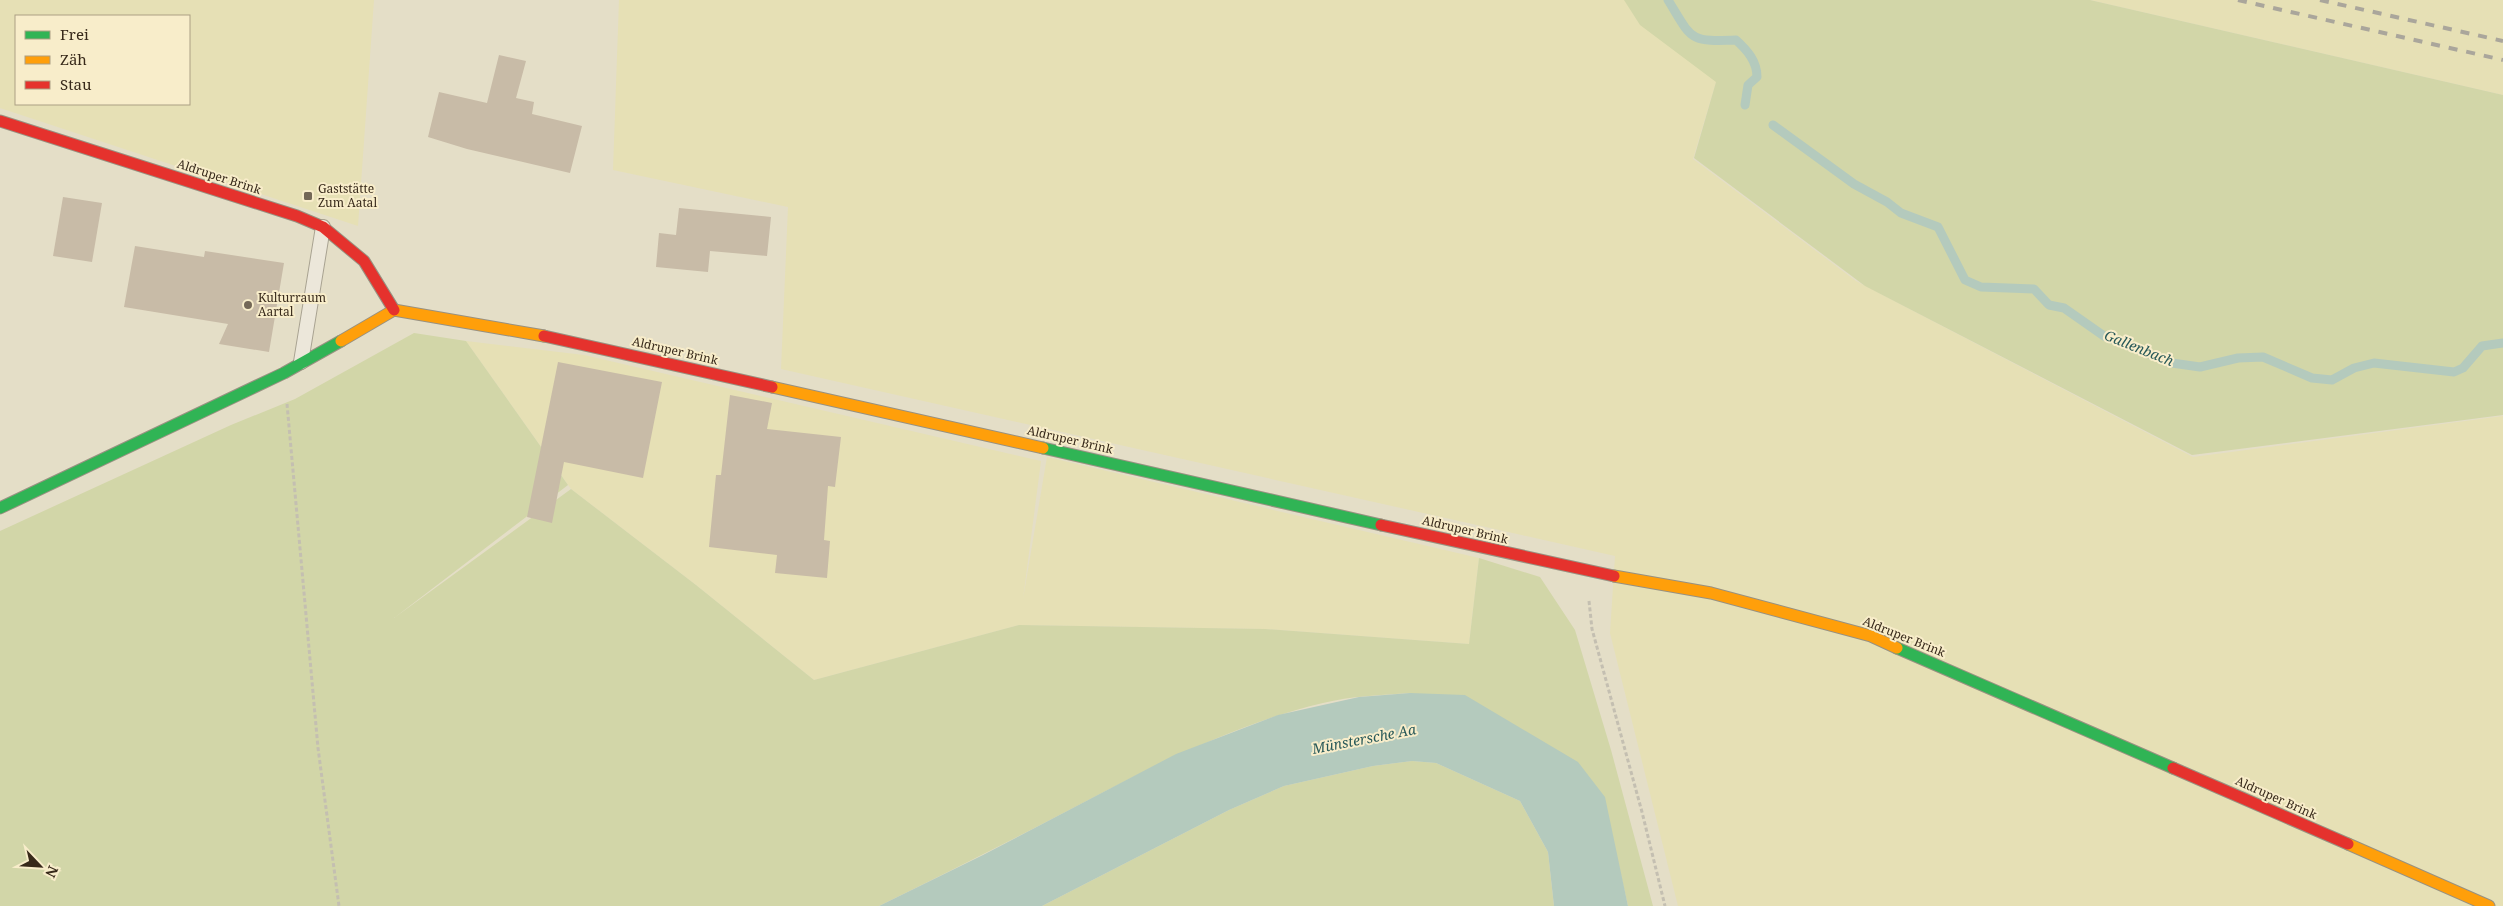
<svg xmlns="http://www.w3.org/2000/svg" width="2503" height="906" font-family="'Noto Serif',serif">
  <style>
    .farmland { fill: #e6e0b5; fill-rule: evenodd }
    .green { fill: #d2d6a8 }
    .water { fill: #b4cabd }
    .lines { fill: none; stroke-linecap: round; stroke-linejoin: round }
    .stream { stroke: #b4cabd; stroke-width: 9 }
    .building { fill: #c8bba7 }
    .lane-casing { stroke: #a8a291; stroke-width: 16 }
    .fast-casing { stroke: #989181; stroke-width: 13 }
    .slow-casing { stroke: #989181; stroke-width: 13 }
    .jam-casing { stroke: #989181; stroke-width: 13 }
    .path { stroke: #c4bfb1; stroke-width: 3; stroke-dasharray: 4 2.5; stroke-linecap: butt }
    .lane { stroke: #ece7da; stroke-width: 14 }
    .fast { stroke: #30b455; stroke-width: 11 }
    .slow { stroke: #ff9f0a; stroke-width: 11 }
    .jam { stroke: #e5322d; stroke-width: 11 }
    .rail { stroke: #aaa69b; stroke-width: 4; stroke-dasharray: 9 9; stroke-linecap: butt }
    .poi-dot { fill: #746857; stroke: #f8edca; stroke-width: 2 }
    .labels { text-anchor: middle; stroke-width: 4; stroke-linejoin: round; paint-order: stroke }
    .street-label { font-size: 12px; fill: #37291a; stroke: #f8edca }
    .poi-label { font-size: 12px; fill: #37291a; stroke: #f8edca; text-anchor: start }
    .water-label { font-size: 14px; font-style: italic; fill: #275858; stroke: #f8edca }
  </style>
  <rect width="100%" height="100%" fill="#e4dec7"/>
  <g class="farmland">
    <path d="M0 0H374L358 226 0 108ZM16 16H189V104H16Z"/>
    <polygon points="619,0 1627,0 1717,79 1693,159 1856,281 2193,457 2503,416 2503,906 1678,906 1610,633 1615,556 781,369 788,207 613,170"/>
    <polygon points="2090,0 2503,0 2503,95"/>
    <polygon points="466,341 584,355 1041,461 1023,599 1047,457 1479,558 1469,644 1265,629 1019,625 814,680 696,585 571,489"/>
  </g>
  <g class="green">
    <polygon points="1624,0 2090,0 2503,95 2503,415 2192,455 1865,286 1694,158 1716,82 1640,25"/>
    <path d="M414 333 466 341 568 485 394 618 571 489 696 585 814 680 1019 625 1265 629 1469 644 1479 558 1540 577 1575 630 1611 750 1653 906H1628L1616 853 1410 693C1381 695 1351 696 1323 703 1225 726 1137 775 1048 821 992 850 936 878 879 906H0V531L231 425 295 399Z"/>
    <polygon points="1412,761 1436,763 1520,801 1548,852 1554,906 1042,906 1229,810 1284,786 1373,766"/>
  </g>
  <polygon class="water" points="1410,693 1465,695 1578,762 1605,797 1628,906 1554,906 1548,852 1520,801 1436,763 1412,761 1373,766 1284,786 1229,810 1042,906 879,906 983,855 1176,754 1278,715 1359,697"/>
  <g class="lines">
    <g class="stream">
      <path d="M1668 0C1692 39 1688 42 1736 40 1747 50 1757 61 1757 77L1748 85 1745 105"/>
      <polyline points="1773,125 1854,184 1887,202 1901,213 1938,227 1965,280 1981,287 2034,289 2049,305 2064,308 2104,336 2172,363 2200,367 2238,358 2263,357 2312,378 2332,380 2354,368 2374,363 2454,372 2463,368 2482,346 2503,343"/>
    </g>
  </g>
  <g class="building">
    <polygon points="499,55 526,61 516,98 534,102 532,114 582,126 570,173 467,149 428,137 439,92 487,103"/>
    <polygon points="63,197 102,203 92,262 53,256"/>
    <polygon points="679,208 771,217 767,256 710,251 708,272 656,267 659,233 676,235"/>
    <polygon points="135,246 204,257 205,251 284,263 269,352 219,344 228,324 124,307"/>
    <polygon points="558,362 662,382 643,478 564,462 552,523 527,517"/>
    <polygon points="730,395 772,403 767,429 841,437 835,487 828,486 824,540 830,541 827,578 775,573 777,555 709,547 716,475 721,475"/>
  </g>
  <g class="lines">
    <defs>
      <polyline id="lane" points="301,362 323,227"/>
      <g id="fast">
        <polyline points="1043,448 1381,525"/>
        <polyline points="0,508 284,373 341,341"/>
        <polyline points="1897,648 2173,768"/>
      </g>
      <g id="slow">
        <polyline points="341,341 394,310 544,336"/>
        <polyline points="772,387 1043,448"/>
        <polyline points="1614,576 1711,593 1871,636 1897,648"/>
        <polyline points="2348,844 2489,906"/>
      </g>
      <g id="jam">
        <polyline points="0,121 297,216 323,227 364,261 394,310"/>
        <polyline points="544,336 772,387"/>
        <polyline points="1381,525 1614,576"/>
        <polyline points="2173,768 2348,844"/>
      </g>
    </defs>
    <use href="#lane" class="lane-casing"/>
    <use href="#fast" class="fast-casing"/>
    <use href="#slow" class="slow-casing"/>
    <use href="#jam" class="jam-casing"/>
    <g class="path">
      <polyline points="287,404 318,748 339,906"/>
      <polyline points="1589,601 1592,629 1642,812 1665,906"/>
    </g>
    <use href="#lane" class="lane"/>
    <use href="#fast" class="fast"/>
    <use href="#slow" class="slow"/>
    <use href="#jam" class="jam"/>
    <g class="rail">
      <polyline points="2238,0 2503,60"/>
      <polyline points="2320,0 2503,41"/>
    </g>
  </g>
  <g class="poi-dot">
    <rect x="303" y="191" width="10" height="10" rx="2.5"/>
    <circle cx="248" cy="305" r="5"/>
  </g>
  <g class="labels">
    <g class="street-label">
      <text transform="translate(219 177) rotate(18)" y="4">Aldruper Brink</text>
      <text transform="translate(675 351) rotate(13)" y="4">Aldruper Brink</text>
      <text transform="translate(1070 440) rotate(13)" y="4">Aldruper Brink</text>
      <text transform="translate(1465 530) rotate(13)" y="4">Aldruper Brink</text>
      <text transform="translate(1904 637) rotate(22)" y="4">Aldruper Brink</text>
      <text transform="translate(2276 798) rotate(24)" y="4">Aldruper Brink</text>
    </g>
    <g class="poi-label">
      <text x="318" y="193">Gaststätte<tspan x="318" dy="14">Zum Aatal</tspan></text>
      <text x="258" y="302">Kulturraum<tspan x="258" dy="14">Aartal</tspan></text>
    </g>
    <g class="water-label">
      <text transform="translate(2139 348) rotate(22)" y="5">Gallenbach</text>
      <text transform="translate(1364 739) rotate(-11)" y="5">Münstersche Aa</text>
    </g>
  </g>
  <rect x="15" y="15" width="175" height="90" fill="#f8edca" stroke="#ab9f84"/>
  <rect x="25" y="31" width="25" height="8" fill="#30b455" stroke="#ab9f84"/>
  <text x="60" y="40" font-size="15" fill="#37291a">Frei</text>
  <rect x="25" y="56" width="25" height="8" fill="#ff9f0a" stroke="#ab9f84"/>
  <text x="60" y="65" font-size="15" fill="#37291a">Zäh</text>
  <rect x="25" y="81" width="25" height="8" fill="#e5322d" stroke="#ab9f84"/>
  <text x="60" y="90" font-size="15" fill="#37291a">Stau</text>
  <g transform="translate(40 866) rotate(115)" stroke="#f8edca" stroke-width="4" paint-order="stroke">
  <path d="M0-4L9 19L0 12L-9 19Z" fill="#37291a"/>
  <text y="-8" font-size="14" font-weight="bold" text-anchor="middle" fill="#37291a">N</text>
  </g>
</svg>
